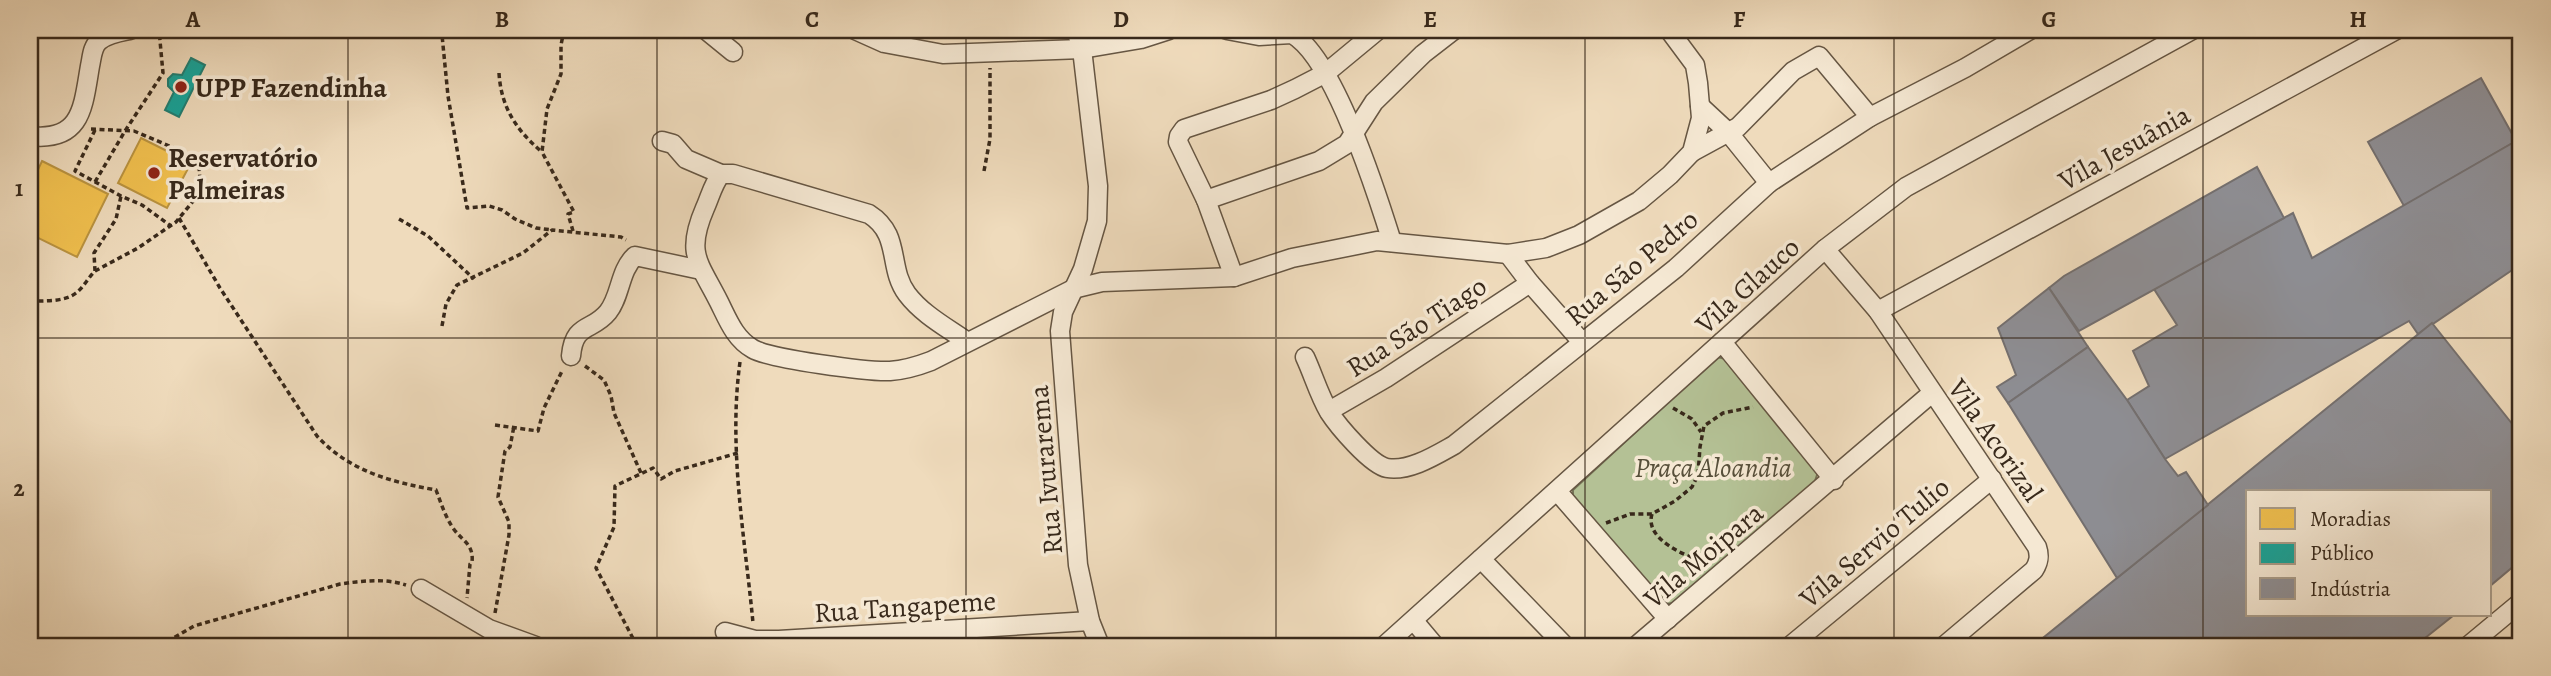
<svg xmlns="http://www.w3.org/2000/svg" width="2551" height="676" font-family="Alegreya,serif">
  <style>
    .green { fill: #b4c195; stroke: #767558; stroke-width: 2 }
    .homes { fill: #f2c14e; stroke: #ba933f; stroke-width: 2 }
    .public { fill: #17a398; stroke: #217e72; stroke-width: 2 }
    .industry { fill: #8d8d92; stroke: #746f6e; stroke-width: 2 }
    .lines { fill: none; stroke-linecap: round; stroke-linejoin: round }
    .minor-casing { stroke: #665643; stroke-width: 21 }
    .path { stroke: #38291b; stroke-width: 3.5; stroke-dasharray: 5 3.5; stroke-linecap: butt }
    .minor { stroke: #f5e8d3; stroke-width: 18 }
    .grid { fill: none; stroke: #38291b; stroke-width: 2; stroke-opacity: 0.55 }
    .poi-dot { fill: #8f2418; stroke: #f5e8d3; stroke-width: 2.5 }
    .labels { text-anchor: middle; stroke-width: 7; stroke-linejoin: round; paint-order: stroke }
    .poi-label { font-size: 28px; font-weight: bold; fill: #38291b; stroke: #f5e8d3; text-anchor: start }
    .street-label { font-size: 28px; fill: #38291b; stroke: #f5e8d3 }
    .park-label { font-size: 28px; font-style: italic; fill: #574f3a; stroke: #f5e8d3 }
    .neatline { fill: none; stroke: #38291b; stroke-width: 2.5 }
    .grid-label { font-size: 23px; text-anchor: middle; font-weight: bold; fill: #38291b }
  </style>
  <rect width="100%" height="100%" fill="#efdbbc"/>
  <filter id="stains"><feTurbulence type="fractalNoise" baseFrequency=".00286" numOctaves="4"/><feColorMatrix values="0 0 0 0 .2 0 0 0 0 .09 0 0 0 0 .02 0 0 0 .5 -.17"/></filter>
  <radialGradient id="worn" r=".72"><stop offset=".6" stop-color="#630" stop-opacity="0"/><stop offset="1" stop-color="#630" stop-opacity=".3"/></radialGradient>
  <polygon class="green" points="1717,357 1726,359 1818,472 1814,484 1673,603 1665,604 1573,497 1573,490"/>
  <g class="homes">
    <polygon points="141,138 191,163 167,208 118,183"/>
    <polygon points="42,161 108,194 77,257 30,234 30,187"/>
  </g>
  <polygon class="public" points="191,58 205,65 179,117 165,110 174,92 168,86 168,79 173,74 182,75"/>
  <g class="industry">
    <polygon points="2481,78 2516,141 2404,206 2368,142"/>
    <polygon points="2516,141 2521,149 2521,264 2418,334 2409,321 2165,459 2127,400 2149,386 2133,351 2177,325 2154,289 2293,213 2312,258"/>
    <polygon points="2257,167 2284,218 2079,331 2049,288 2064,276"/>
    <polygon points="2049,288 2088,347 2008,403 1997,387 2016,375 1998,328"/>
    <polygon points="2432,323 2521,435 2521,560 2490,586 2490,492 2248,492 2248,615 2454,615 2415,646 2033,646"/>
    <polygon points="2088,347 2127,400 2165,459 2178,476 2186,472 2208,505 2117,578 2008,403"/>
  </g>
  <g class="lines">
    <defs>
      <g id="minor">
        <polyline points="706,30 733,52"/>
        <polyline points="855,30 884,43 943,54 1082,49 1141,39 1169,30"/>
        <polyline points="1076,30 1082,49 1098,186 1097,221 1083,269 1063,312 1060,331 1078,565 1090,621 1100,646"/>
        <path d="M1227 30 1259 36 1292 34C1334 58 1377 194 1392 242"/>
        <polyline points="1700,106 1728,132 1769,183"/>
        <path d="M30 136C82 142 83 107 90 66 92 57 92 47 99 41 107 34 120 32 130 30"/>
        <path d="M662 141 673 144 686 159 721 174H733L869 214C902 235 887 267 907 294 922 314 946 327 966 341"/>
        <polyline points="1692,152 1738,127 1793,71 1819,56 1870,117"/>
        <path d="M721 174C713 184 710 197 705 208 685 254 699 262 719 302 728 320 735 339 753 349 771 359 868 372 890 371 904 370 918 366 931 361L1073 289 1102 282 1234 277 1292 258 1377 241 1508 254 1546 248 1579 235 1639 201 1670 175 1692 152 1701 118 1698 83 1695 65 1669 30"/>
        <polyline points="1206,200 1319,161 1347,144 1374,102 1423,54 1454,30"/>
        <path d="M1825 249 1878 311 2037 547C2040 556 2039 562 2034 570L1944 646"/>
        <polyline points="1508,254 1530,283 1582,342"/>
        <polyline points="1234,277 1206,200 1178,142 1179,136 1184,129 1271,100 1295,89 1326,73 1378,30"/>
        <polyline points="1878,311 2396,30"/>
        <polyline points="1722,342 1834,480"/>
        <path d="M571 356C574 322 592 332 608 312 621 296 619 271 635 256L701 270"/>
        <path d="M1305 357C1313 374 1319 395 1329 412 1338 426 1371 465 1387 468 1409 472 1436 455 1454 445L1676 268 1769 183 1870 117 1965 68 2030 30"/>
        <polyline points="1329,411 1386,378 1530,283"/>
        <polyline points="1557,491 1668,619"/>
        <polyline points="1481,559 1565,646"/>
        <polyline points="421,589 489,629 536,646"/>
        <polyline points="1414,621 1435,646"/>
        <polyline points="725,632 755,640 779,640 1090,621"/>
        <polyline points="1384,646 1825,249 1906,187 2192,30"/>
        <polyline points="1636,646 1932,393"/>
        <polyline points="1790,646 1992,479"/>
        <polyline points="2468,646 2521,602"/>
      </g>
    </defs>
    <use href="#minor" class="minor-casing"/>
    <g class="path">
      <polyline points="456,30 442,35 448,96 467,208 489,206 502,210 515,219 536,228 552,230"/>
      <polyline points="564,30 561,45 561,74 547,109 542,152 574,212 568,214 573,231"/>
      <path d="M499 73C501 107 516 130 542 152"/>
      <polyline points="91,129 134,131 193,156 199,166 200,180 194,200 176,222 138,248 95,271"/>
      <polyline points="95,130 75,171 121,196 142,205 171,226"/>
      <polyline points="984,171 990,139 990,68"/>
      <polyline points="95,182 125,131 163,73 159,30"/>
      <path d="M179 218 220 288 317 436C349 471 391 482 436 490 441 503 445 516 453 528 462 541 474 544 472 562L470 564 467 598"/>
      <polyline points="399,219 428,236 474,279"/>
      <path d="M30 301C43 301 65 302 76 293 83 288 88 278 95 271L94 253 116 219 121 196"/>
      <polyline points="442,326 446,304 457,285 523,253 552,230 621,237 626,240"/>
      <path d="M740 362C728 448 745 538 753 623"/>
      <polyline points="585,366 604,380 611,396 614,413 641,473"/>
      <polyline points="1673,408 1692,419 1701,432"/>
      <polyline points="495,425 538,431 544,408 563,369"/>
      <path d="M1652 514C1644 540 1688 557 1707 563"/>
      <polyline points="1606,523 1630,514 1652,514 1675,501 1692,487 1698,475 1700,447 1704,426 1723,413 1753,407"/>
      <polyline points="495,613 509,535 509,522 498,497 505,451 510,447 514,426"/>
      <path d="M160 646 194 626 340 584C362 581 385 578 406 585"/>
      <polyline points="637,646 596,568 614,527 615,486 653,468 661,479 675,471 738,453"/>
    </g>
    <use href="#minor" class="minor"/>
  </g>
  <path class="grid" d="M348 30V646M657 30V646M966 30V646M1276 30V646M1585 30V646M1894 30V646M2203 30V646M30 338H2521"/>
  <g class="poi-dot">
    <circle cx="181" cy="87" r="7"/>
    <circle cx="154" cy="173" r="7"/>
  </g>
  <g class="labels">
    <g class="poi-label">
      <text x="195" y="97">UPP Fazendinha</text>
      <text x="168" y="167">Reservatório<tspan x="168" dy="32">Palmeiras</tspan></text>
    </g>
    <g class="street-label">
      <text transform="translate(2124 147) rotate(-29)" y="10">Vila Jesuânia</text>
      <text transform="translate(1631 267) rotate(-40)" y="10">Rua São Pedro</text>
      <text transform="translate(1747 285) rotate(-42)" y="10">Vila Glauco</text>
      <text transform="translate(1416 326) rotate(-33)" y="10">Rua São Tiago</text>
      <text transform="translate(1996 440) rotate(55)" y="10">Vila Acorizal</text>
      <text transform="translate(1045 470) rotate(-95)" y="10">Rua Ivurarema</text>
      <text transform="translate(1874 542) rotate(-40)" y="10">Vila Servio Tulio</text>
      <text transform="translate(1703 555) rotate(-40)" y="10">Vila Moipara</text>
      <text transform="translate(905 606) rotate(-4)" y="10">Rua Tangapeme</text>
    </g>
    <g class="park-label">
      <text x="1713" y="477">Praça Aloandia</text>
    </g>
  </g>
  <rect width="2551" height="676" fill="none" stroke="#efdbbc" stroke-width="77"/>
  <rect x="2246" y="490" width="245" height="126" fill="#f5e8d3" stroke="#a99c89" stroke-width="2"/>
  <rect x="2260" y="508" width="35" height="21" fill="#f2c14e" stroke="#a99c89" stroke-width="2"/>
  <text x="2310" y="526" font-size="21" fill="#38291b">Moradias</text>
  <rect x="2260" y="543" width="35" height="21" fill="#17a398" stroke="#a99c89" stroke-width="2"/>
  <text x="2310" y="560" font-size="21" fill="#38291b">Público</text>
  <rect x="2260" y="578" width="35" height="21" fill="#8d8d92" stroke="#a99c89" stroke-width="2"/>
  <text x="2310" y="596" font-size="21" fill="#38291b">Indústria</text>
  <rect x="38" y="38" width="2474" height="600" class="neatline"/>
  <g class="grid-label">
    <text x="193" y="27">A</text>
    <text x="502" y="27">B</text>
    <text x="812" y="27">C</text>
    <text x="1121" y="27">D</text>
    <text x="1430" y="27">E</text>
    <text x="1739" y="27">F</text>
    <text x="2049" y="27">G</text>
    <text x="2358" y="27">H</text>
    <text x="19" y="196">1</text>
    <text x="19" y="496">2</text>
  </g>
  <rect width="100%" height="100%" filter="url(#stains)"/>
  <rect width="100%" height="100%" fill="url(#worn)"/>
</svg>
